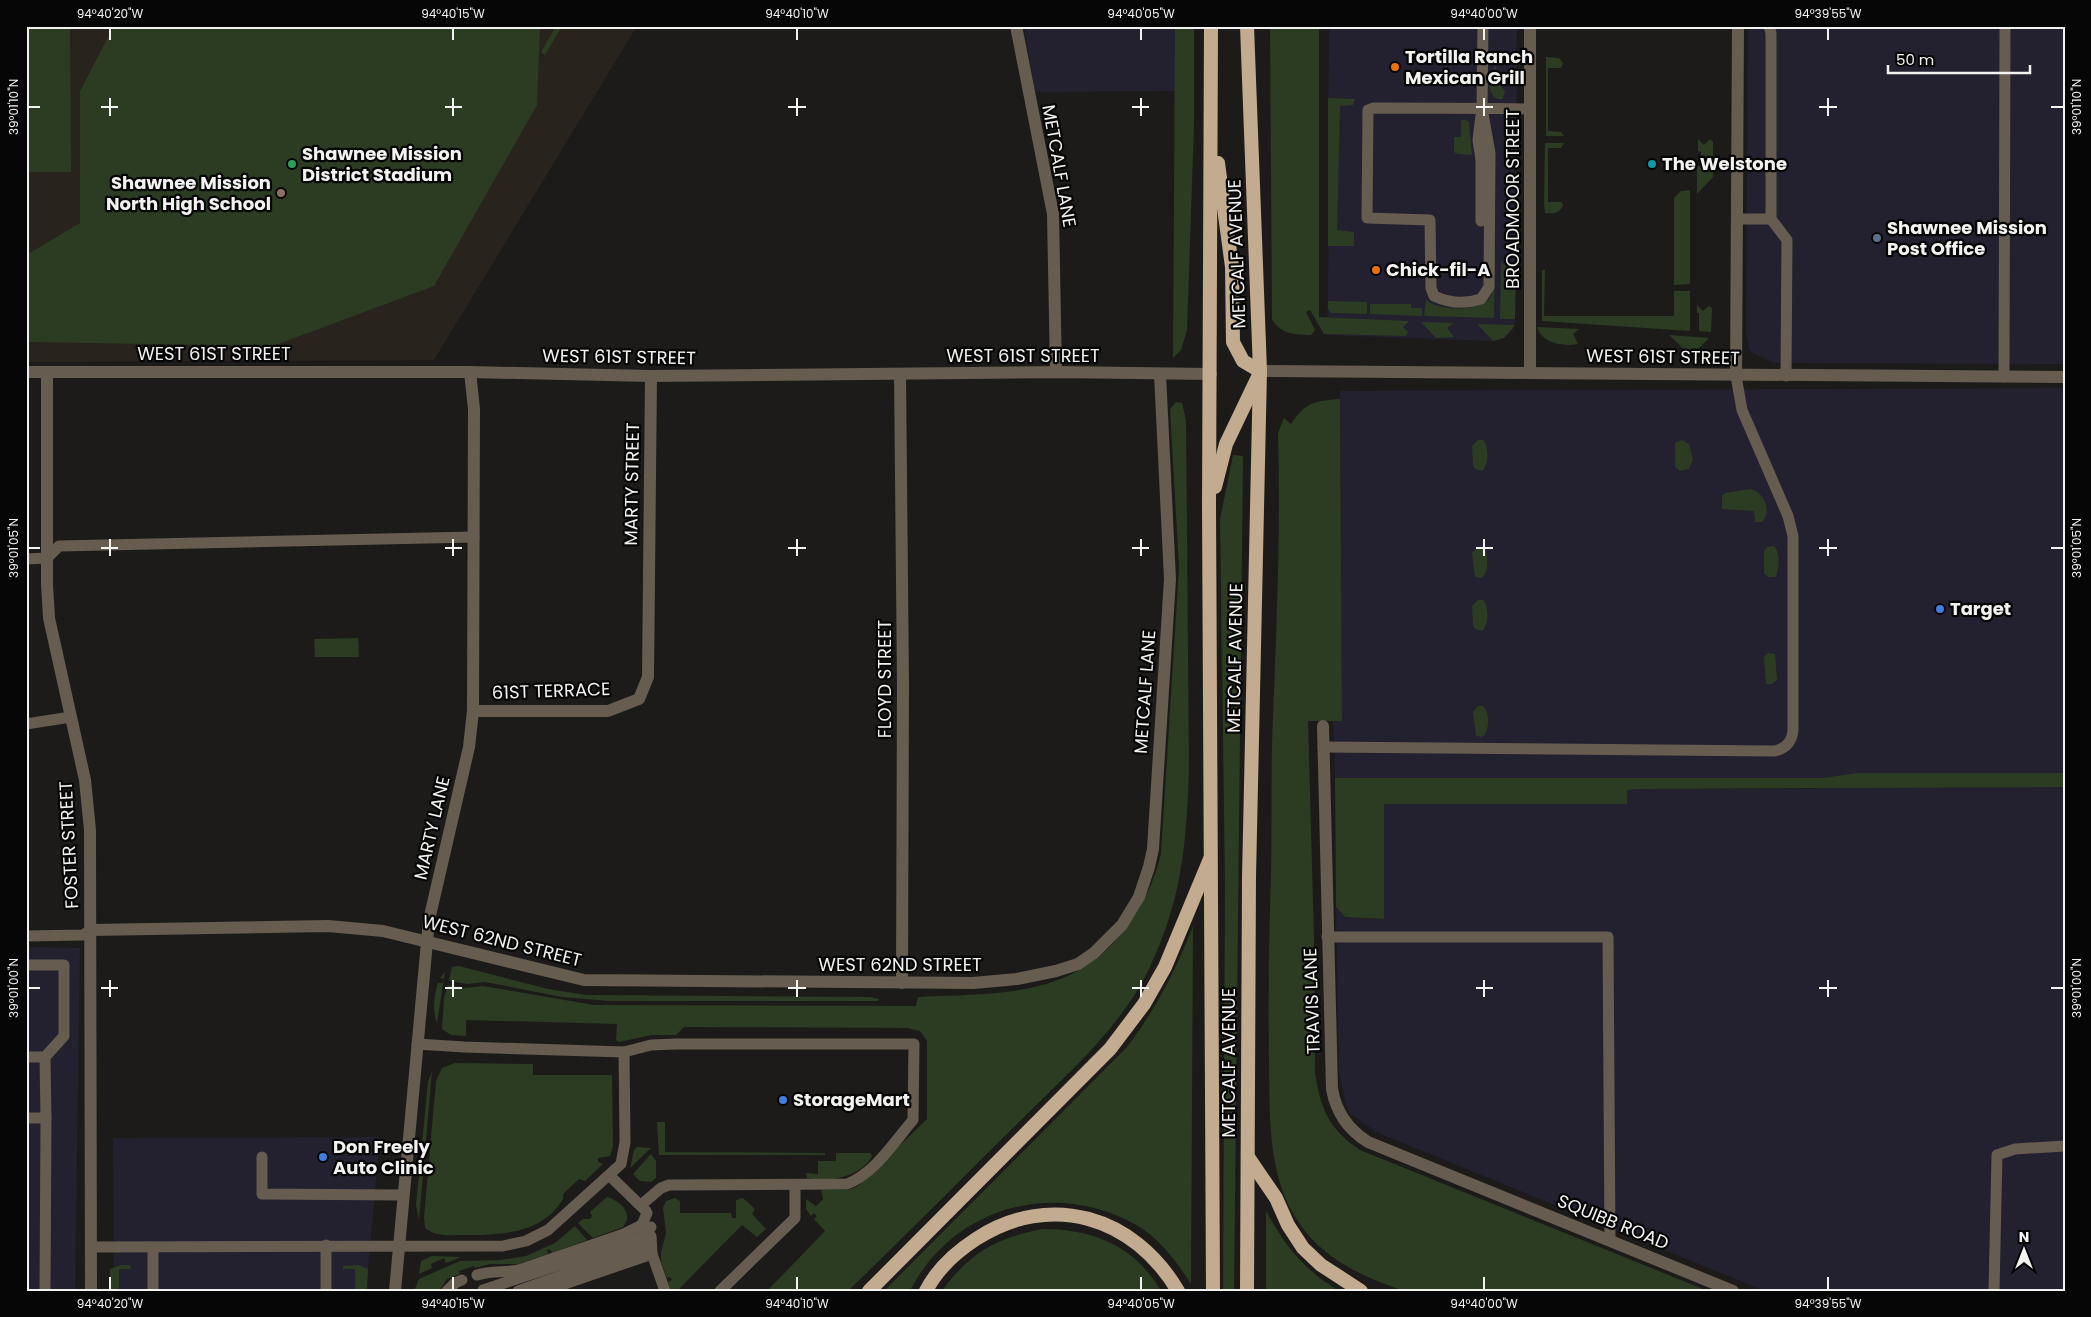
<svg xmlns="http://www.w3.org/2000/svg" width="2091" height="1317" font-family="Poppins,sans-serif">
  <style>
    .commercial { fill: #232030 }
    .built { fill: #28231d }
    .green { fill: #2b3c22 }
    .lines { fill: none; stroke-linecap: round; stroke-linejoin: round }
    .service { stroke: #665c50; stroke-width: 11 }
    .minor { stroke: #665c50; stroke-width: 12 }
    .tertiary { stroke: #665c50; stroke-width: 12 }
    .trunk { stroke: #c2ab8e; stroke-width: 14 }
    .ticks { fill: none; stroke: #f2f2f0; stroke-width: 2 }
    .food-dot { fill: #e8710a; stroke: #070606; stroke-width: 2 }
    .leisure-dot { fill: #2e9e5b; stroke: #070606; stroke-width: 2 }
    .culture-dot { fill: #0f9aa8; stroke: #070606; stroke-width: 2 }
    .education-dot { fill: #8d6e63; stroke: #070606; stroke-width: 2 }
    .service-dot { fill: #5c6f8a; stroke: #070606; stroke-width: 2 }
    .shop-dot { fill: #3f7fe0; stroke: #070606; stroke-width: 2 }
    .labels { text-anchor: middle; stroke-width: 4.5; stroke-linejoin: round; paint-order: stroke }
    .poi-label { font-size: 18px; font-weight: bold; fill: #f2f2f0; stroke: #070606; text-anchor: start }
    .street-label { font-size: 18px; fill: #f2f2f0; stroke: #070606 }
    .neatline { fill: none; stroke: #f2f2f0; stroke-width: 2 }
    .ticks-label { font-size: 12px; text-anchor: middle; fill: #f2f2f0 }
  </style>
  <rect width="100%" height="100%" fill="#1c1b19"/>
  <g class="commercial">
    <polygon points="1024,26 1175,26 1176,91 1035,92"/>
    <polygon points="1329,26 1517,26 1515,322 1513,330 1504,338 1493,341 1327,335 1330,173 1328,137"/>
    <polygon points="1748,26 2065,26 2065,364 1775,363 1754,354 1749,349 1746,332"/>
    <polygon points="2065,388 2065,773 1857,773 1822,778 1335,778 1333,721 1342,720 1340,391"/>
    <polygon points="1836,786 2065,787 2065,1291 1765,1291 1376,1132 1351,1114 1346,1104 1339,1073 1336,907 1345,917 1384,919 1383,804 1626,804 1626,790 1638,789 1810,789"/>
    <polygon points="26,947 80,948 75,1291 26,1291"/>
    <polygon points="380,1137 366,1291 114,1291 113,1138"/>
  </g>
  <polygon class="built" points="26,26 637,26 434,360 26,362"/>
  <g class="green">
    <polygon points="26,26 70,26 71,172 26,172"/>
    <polygon points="114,26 540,26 537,105 434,286 273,346 28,342 28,254 80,223 80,91"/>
    <polygon points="556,26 562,26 545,55 541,52"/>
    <polygon points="1175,26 1194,26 1194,125 1187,330 1181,350 1173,358"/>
    <path d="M1270 26H1319V317L1409 321 1403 327 1408 332 1406 336 1324 334 1310 310 1306 312 1315 330 1311 335C1296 335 1280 334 1272 319Z"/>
    <polygon points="1546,57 1559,58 1563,63 1561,68 1548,68 1548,131 1561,132 1564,136 1546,136"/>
    <path d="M1496 65 1497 80 1505 92 1502 100 1495 98C1487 89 1488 73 1496 65Z"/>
    <polygon points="1328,98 1355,99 1353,105 1340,106 1337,230 1354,232 1354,246 1328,246"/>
    <polygon points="1464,119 1469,122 1472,155 1457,154 1454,152 1454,137 1461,137 1461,121"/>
    <polygon points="1698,139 1704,145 1710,139 1713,142 1713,177 1697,194 1697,166 1701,166 1701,152 1698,151"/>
    <path d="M1545 143H1564L1561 148H1548V202H1562L1563 206C1558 214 1553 214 1545 213L1544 204Z"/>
    <polygon points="1690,190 1690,284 1674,285 1674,198 1681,191"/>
    <path d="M1492 254H1495L1494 318 1424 316 1426 300C1438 311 1487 314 1492 293 1495 282 1492 266 1492 254Z"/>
    <polygon points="1501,261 1506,267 1512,262 1516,264 1515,319 1500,319"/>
    <polygon points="1542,270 1545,270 1544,316 1674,316 1674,291 1690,291 1690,331 1542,321"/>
    <polygon points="1328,301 1367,302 1367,314 1331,313 1328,309"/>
    <polygon points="1370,304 1411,304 1411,308 1422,308 1422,316 1370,314"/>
    <polygon points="1697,305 1703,311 1709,306 1712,308 1711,332 1699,331 1699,313 1697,313"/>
    <polygon points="1421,322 1454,323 1447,328 1454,337 1436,338"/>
    <polygon points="1477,324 1515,325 1504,338 1493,341"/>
    <path d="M1537 327 1579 329 1573 334 1578 344C1562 347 1542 343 1537 327Z"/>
    <polygon points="1669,335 1709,338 1698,349 1687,352"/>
    <path d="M1340 399 1342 721H1308L1314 938 1315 1073C1321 1110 1329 1129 1360 1150L1708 1291H1405C1356 1275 1313 1254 1289 1206 1267 1161 1270 1108 1269 1060 1268 998 1269 936 1271 874 1272 831 1271 787 1272 744 1276 640 1281 536 1278 433L1284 418 1291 424C1306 402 1314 401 1340 399Z"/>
    <path d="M1176 402 1182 403 1186 420 1189 771C1186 847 1182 899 1149 969 1120 1029 1066 1075 1020 1121 963 1177 906 1235 848 1291H767L825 1231 814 1219 817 1216 814 1213 811 1216 806 1209V1199L816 1206 823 1199 821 1190H848L858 1186 927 1119V1041L920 1031 908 1028 684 1027 676 1035H652L619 1042 616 1040 617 1024 466 1020V1036L451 1035 442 1029 444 998 448 985 465 988 483 986 594 1005 916 1006 918 997C998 993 1072 999 1125 929 1143 906 1154 882 1161 854L1179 568 1170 409Z"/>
    <path d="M1478 440H1483C1489 446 1489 465 1482 471L1475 469 1473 465 1472 446Z"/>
    <polygon points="1682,440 1689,444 1693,459 1689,469 1680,471 1675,467 1675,443"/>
    <polygon points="1233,455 1243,456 1234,1291 1223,1291 1225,885 1220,519"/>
    <path d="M1750 489C1765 492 1772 512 1762 522H1755L1754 511 1722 509V496L1725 493Z"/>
    <path d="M1774 546C1780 552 1780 570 1775 577H1768L1764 573V551L1767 547Z"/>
    <path d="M1478 547 1485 548C1488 556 1489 572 1482 578L1475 577 1472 553Z"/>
    <path d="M1478 600H1483C1489 606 1489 625 1482 631L1475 629 1473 625 1472 606Z"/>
    <polygon points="358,638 359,657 315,657 314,639"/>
    <polygon points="1768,653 1775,654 1777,680 1772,684 1766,684 1764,657"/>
    <path d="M1478 706H1483C1490 713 1490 731 1482 737L1476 736 1473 712Z"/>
    <polygon points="1857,773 2065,773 2065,787 1638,789 1627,790 1627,804 1384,804 1384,919 1345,917 1336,907 1335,778 1822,778"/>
    <path d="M1193 926 1191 1284C1177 1262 1161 1240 1138 1226 1057 1178 953 1206 910 1291H884L1126 1048C1155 1011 1176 970 1193 926Z"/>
    <polygon points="459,966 548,989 586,995 870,997 879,999 878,1001 609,1001 562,997 485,982 467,984 449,981 452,967"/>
    <path d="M445 972 437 1023C432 1011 434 995 438 983H442L444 979 440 978Z"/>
    <path d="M455 1063 533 1064V1075H612L613 1146 610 1156 598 1158V1162L603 1164 585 1181 579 1179 563 1194V1199C542 1235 498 1235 462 1235 449 1235 436 1237 425 1228L424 1217 436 1081 442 1068Z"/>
    <polygon points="432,1071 419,1220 416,1205 428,1082"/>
    <polygon points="657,1122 665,1122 665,1152 825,1153 825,1155 659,1155"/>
    <polygon points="637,1147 651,1148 630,1168 634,1150"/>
    <path d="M836 1153H870L872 1156C861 1177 828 1183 807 1178L806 1173 818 1174V1161H836Z"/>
    <polygon points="651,1154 656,1161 656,1178 651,1182 640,1181 633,1174"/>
    <path d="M607 1197C617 1200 629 1208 627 1220L623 1227 593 1238 578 1223 583 1219H590L592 1216 590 1212Z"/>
    <polygon points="675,1198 680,1201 680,1213 731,1213 732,1218 736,1218 736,1200 743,1198 755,1209 752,1214 766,1229 757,1237 742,1225 679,1289 680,1291 671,1291 668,1282 672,1280 670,1277 667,1278 661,1262 661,1252 666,1233 663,1208 666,1201"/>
    <path d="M1266 1211C1286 1247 1303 1269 1339 1291H1266Z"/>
    <polygon points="575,1226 587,1240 552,1253 550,1249 547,1250 548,1254 518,1264 490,1264 475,1268 474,1266 459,1271 460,1274 447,1279 439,1291 414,1291 419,1279 460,1261 501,1260 526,1256 555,1243"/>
    <path d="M1043 1229C1093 1229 1135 1246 1161 1291H942C969 1253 998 1237 1043 1229Z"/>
    <polygon points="432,1256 461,1257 446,1263 444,1258 431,1264 432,1268 419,1274 421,1261"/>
    <polygon points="121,1265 130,1265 131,1269 119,1269 119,1291 110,1291 110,1269"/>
    <polygon points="359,1265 368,1269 367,1291 355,1291 355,1269 343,1269 343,1266"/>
  </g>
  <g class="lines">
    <g class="service">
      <polyline points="1769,26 1771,33 1771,219 1787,240 1786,376"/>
      <path d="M1482 108 1490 153 1489 287 1481 299C1466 304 1449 303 1434 296L1431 288 1430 220 1367 218 1368 110 1373 108C1425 108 1478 108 1530 109"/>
      <polyline points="1737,219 1771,219"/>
      <polyline points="1481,221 1481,160 1478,140 1482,108 1483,26"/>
      <polyline points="2004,377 2005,28"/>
      <polyline points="26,559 47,558 59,546 474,537"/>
      <polyline points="26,724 71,717"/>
      <path d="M1323 747 1775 751C1787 748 1792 741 1793 730V536L1788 516 1742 410 1736 376"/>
      <polyline points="26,936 83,935 91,930"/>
      <polyline points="1327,937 1608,937 1610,1240"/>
      <polyline points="26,965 64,965 64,1036 45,1057 46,1118"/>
      <path d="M417 1044 464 1047 624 1052 651 1045 676 1044H914L913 1120C894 1142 875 1173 847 1184L669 1185 661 1188 641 1205"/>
      <polyline points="26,1057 45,1057"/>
      <polyline points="26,1118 46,1118 45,1291"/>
      <polyline points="262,1157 262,1194 403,1195"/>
      <polyline points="610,1176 646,1211"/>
      <polyline points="651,1236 652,1254 665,1291"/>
      <polyline points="326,1245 326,1291"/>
      <polyline points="91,1247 503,1246 526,1241 548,1230 621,1164 625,1142 624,1052"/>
      <polyline points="153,1247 153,1291"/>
      <path d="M477 1275C492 1270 504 1273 519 1270L624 1234 642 1225 647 1213"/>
      <polyline points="483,1290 632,1241 641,1238 651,1227"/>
      <polyline points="447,1291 455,1283 462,1280"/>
      <polyline points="518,1291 644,1246 651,1238"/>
      <polyline points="544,1291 652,1254"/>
      <polyline points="720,1291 795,1218 795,1185"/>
      <polyline points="1994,1291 1997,1155 2015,1149 2065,1146"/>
    </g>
    <g class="minor">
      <polyline points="1260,371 2065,377"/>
      <polyline points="26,372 470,372 651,376 1056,372 1211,374"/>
      <polyline points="47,372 47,584 49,618 85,780 90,830 91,1291"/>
      <polyline points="1530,372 1530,26"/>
      <polyline points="900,374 903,684 902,983"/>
      <polyline points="1736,376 1738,26"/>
      <polyline points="473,711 608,711 639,699 648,677 651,376"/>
      <path d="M1323 726 1332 1089C1336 1112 1347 1129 1368 1142L1733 1291"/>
      <polyline points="91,930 328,926 383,931 584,980 973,983 1017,979 1056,971 1078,964 1094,953 1122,925 1139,897 1149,867 1153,849 1170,579 1160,374"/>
      <polyline points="395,1291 429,920 469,747 473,711 474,409 470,372"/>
    </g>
    <polyline class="tertiary" points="1016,26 1053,214 1056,372"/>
    <g class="trunk">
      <polyline points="1211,26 1209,507 1213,1291"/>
      <polyline points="1247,26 1260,371 1249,877 1247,1291"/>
      <polyline points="1218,163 1232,267 1233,342 1243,361 1260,371"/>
      <polyline points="1215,487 1226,444 1258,377"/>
      <polyline points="1248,1157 1276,1198 1288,1225 1303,1248 1321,1265 1361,1291"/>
      <polyline points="869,1291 1110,1049 1144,1004 1165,967 1210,859"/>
      <path d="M926 1291C937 1269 956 1252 976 1239 1050 1191 1134 1216 1178 1291"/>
    </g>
  </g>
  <path class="ticks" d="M110 28V40M453 28V40M797 28V40M1141 28V40M1484 28V40M1828 28V40M110 98V116M453 98V116M797 98V116M1141 98V116M1484 98V116M1828 98V116M28 107H40M101 107H118M445 107H462M788 107H806M1132 107H1149M1476 107H1493M1819 107H1837M2051 107H2064M110 539V556M453 539V556M797 539V556M1141 539V556M1484 539V556M1828 539V556M28 548H40M101 548H118M445 548H462M788 548H806M1132 548H1149M1476 548H1493M1819 548H1837M2051 548H2064M110 980V997M453 980V997M797 980V997M1141 980V997M1484 980V997M1828 980V997M28 988H40M101 988H118M445 988H462M788 988H806M1132 988H1149M1476 988H1493M1819 988H1837M2051 988H2064M110 1277V1290M453 1277V1290M797 1277V1290M1141 1277V1290M1484 1277V1290M1828 1277V1290"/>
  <g class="food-dot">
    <circle cx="1395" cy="67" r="5"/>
    <circle cx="1376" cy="270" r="5"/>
  </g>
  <circle class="leisure-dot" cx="292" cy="164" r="5"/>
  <circle class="culture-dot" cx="1652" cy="164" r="5"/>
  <circle class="education-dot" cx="281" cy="193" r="5"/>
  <circle class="service-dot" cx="1877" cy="238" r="5"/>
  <g class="shop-dot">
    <circle cx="1940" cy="609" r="5"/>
    <circle cx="783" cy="1100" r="5"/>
    <circle cx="323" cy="1157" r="5"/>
  </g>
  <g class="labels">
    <g class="poi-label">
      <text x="1405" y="63">Tortilla Ranch<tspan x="1405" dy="21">Mexican Grill</tspan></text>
      <text x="302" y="160">Shawnee Mission<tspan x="302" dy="21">District Stadium</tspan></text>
      <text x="1662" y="170">The Welstone</text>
      <text x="271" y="189" text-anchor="end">Shawnee Mission<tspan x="271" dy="21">North High School</tspan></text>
      <text x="1887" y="234">Shawnee Mission<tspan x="1887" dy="21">Post Office</tspan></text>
      <text x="1386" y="276">Chick-fil-A</text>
      <text x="1950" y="615">Target</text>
      <text x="793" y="1106">StorageMart</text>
      <text x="333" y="1153">Don Freely<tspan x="333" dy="21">Auto Clinic</tspan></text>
    </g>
    <g class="street-label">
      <text transform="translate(1059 166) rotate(80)" y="6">METCALF LANE</text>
      <text transform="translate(1513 199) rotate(-90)" y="6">BROADMOOR STREET</text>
      <text transform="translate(1237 254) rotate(-92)" y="6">METCALF AVENUE</text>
      <text x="214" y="360">WEST 61ST STREET</text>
      <text x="1023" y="362">WEST 61ST STREET</text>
      <text transform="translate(619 357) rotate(1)" y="6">WEST 61ST STREET</text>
      <text transform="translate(1663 357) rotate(1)" y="6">WEST 61ST STREET</text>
      <text transform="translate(632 484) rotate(-89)" y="6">MARTY STREET</text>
      <text transform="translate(1235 658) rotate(-89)" y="6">METCALF AVENUE</text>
      <text transform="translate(885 679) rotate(-90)" y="6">FLOYD STREET</text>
      <text transform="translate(551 691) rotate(-2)" y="6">61ST TERRACE</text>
      <text transform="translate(1145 692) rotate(-86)" y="6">METCALF LANE</text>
      <text transform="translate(432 828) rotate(-77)" y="6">MARTY LANE</text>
      <text transform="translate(69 845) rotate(-93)" y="6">FOSTER STREET</text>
      <text transform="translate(502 941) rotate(14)" y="6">WEST 62ND STREET</text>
      <text x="900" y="971">WEST 62ND STREET</text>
      <text transform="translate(1312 1001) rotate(-92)" y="6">TRAVIS LANE</text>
      <text transform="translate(1229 1063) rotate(-90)" y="6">METCALF AVENUE</text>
      <text transform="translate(1613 1222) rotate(22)" y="6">SQUIBB ROAD</text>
    </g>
  </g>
  <rect width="2091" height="1317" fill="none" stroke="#070606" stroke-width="55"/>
  <g transform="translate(2024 1250)" stroke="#070606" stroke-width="4" paint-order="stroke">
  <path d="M0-4L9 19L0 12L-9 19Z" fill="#f2f2f0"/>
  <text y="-8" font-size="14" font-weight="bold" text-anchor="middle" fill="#f2f2f0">N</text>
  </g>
  <path d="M1888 65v8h142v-8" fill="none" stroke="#f2f2f0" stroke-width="2.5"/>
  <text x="1896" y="65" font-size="15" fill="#f2f2f0" stroke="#070606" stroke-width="4" paint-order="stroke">50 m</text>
  <rect x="28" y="28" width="2036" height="1262" class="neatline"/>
  <g class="ticks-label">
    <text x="110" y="18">94°40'20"W</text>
    <text x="453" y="18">94°40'15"W</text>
    <text x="797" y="18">94°40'10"W</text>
    <text x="1141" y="18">94°40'05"W</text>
    <text x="1484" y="18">94°40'00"W</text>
    <text x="1828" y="18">94°39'55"W</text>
    <text transform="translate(14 107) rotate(-90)" y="4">39°01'10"N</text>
    <text transform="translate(2077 107) rotate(-90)" y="4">39°01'10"N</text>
    <text transform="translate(14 548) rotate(-90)" y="4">39°01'05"N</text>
    <text transform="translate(2077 548) rotate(-90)" y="4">39°01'05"N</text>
    <text transform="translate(14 988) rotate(-90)" y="4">39°01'00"N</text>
    <text transform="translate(2077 988) rotate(-90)" y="4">39°01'00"N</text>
    <text x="110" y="1308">94°40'20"W</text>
    <text x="453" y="1308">94°40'15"W</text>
    <text x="797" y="1308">94°40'10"W</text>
    <text x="1141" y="1308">94°40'05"W</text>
    <text x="1484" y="1308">94°40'00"W</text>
    <text x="1828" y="1308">94°39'55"W</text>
  </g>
</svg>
